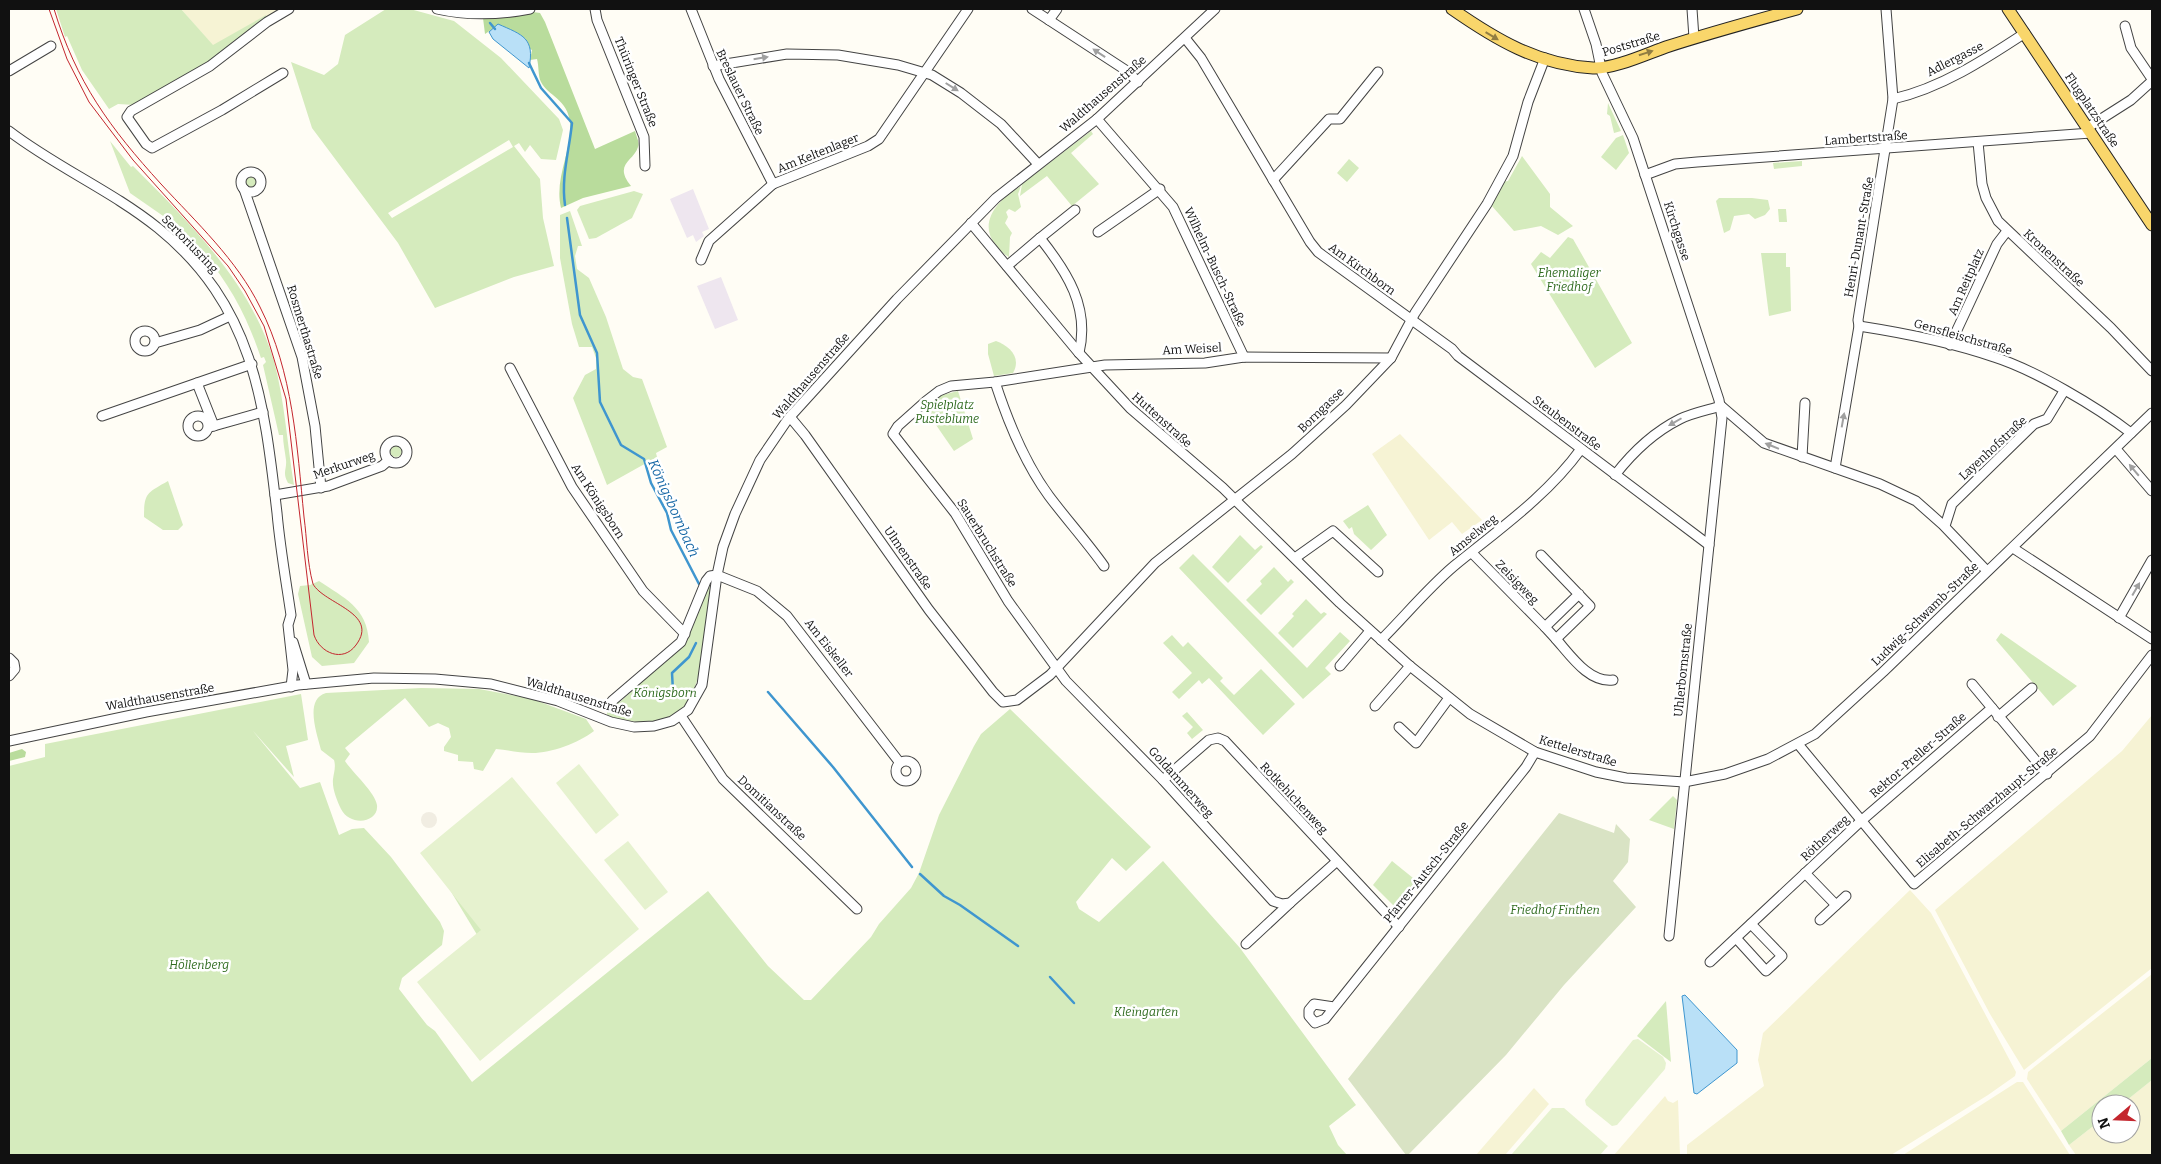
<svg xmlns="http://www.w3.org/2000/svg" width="2161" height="1164" font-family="Bitter,serif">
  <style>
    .industrial { fill: #eee6ef }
    .farmland { fill: #f6f3d4 }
    .green { fill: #d5ebbd; fill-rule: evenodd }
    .forest { fill: #b9dc9c }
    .cemetery { fill: #d9e3c4 }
    .pitch { fill: #e6f2cf }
    .plaza { fill: #f1ede2 }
    .water { fill: #b9e0f7; stroke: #3f96cf }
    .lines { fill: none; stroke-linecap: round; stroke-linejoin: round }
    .stream { stroke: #3f96cf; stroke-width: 2.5 }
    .minor-casing { stroke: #444; stroke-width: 11 }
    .major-casing { stroke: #222; stroke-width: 13 }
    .minor { stroke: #fff; stroke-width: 9 }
    .major { stroke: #f9d66b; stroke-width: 11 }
    .tram { stroke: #c4262e; stroke-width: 1 }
    .oneway { fill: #917d42 }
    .oneway2 { fill: #a0a0a0 }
    .labels { text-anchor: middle; stroke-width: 5; stroke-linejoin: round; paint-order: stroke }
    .street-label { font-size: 12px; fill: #111; stroke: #fff }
    .park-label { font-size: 12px; font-style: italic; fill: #2f6b1f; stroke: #fff }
    .water-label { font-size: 14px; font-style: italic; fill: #1768a6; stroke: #fff }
  </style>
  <rect width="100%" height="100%" fill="#fffdf5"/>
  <g class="industrial">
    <polygon points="693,189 709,229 702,232 704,236 696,242 693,235 687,238 670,199"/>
    <polygon points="721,277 738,320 715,329 697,286"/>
  </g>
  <g class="farmland">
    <polygon points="181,9 285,9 264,22 265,16 213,46"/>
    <polygon points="1400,434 1482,520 1462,534 1452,522 1429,540 1372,454"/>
    <polygon points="2152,715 2152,968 2024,1070 1990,1014 1935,910 2122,751"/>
    <polygon points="1910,890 1931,913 1942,933 2016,1072 2015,1076 1988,1095 1891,1155 1687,1155 1687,1145 1764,1086 1758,1060 1763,1033"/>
    <polygon points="2152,974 2152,1058 2061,1131 2027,1079 2028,1072"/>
    <polygon points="2152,1080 2152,1155 2076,1155 2069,1145 2101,1120 2101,1134 2131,1134 2131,1104 2122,1104"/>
    <polygon points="2017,1082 2023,1082 2070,1155 1903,1155"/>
    <polygon points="1534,1088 1549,1104 1505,1155 1476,1155"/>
    <polygon points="1665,1096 1668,1101 1673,1103 1678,1100 1680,1155 1614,1155"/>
  </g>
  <g class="green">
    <polygon points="56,9 181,9 213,45 266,15 264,22 223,54 135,105 118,104 109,109 82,70 67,36 65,37"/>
    <path d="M386 9H410L454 21 501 58 559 119 563 130 556 160 541 159 530 145 525 152 519 143 514 146 540 179 543 218 554 266 514 277 435 308 398 243 312 128 291 62 324 75 338 64 345 35ZM509 140 513 147 392 218 388 213Z"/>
    <polygon points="1608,103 1621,131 1614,133 1610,116 1607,114"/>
    <polygon points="1091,131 1093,134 1071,153 1099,184 1072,206 1047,176 1020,196 1022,184"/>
    <polygon points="1623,135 1629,153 1616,170 1601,157 1616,138"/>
    <path d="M110 141 131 167 133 166C189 222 251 283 274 361 285 402 287 444 294 485L288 483C282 473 287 469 286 460 285 452 283 443 283 435H279L263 365 266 362 264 357 261 358C245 310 220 264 180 232L179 227 130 193Z"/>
    <polygon points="1522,156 1550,194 1550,207 1573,226 1558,235 1541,226 1514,231 1491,205 1502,182 1508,181"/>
    <polygon points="1349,159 1359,168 1347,182 1337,173"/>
    <polygon points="1802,161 1802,166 1774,169 1773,163"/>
    <circle cx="251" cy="181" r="6"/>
    <path d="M1021 186 1018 194 1021 207 1015 212 1009 209 1006 212 1008 217 1005 223 1012 233 1010 237 1009 257C1003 254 999 249 995 244 977 221 1001 197 1021 186Z"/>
    <polygon points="634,191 643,194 632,218 596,238 589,239 577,210 580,206"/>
    <polygon points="1719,198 1752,198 1768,200 1770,209 1765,215 1755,219 1749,214 1734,216 1730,230 1724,233 1716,201"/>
    <polygon points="1778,209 1786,209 1787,222 1779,222"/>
    <polygon points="570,211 582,246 578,246 575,256 577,269 589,278 606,317 623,369 633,377 642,379 667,447 656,453 657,457 607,485 573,398 585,375 596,369 596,358 592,347 579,347 572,324 560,258 560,215"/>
    <polygon points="1568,237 1573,239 1632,343 1595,368 1531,264 1541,252 1550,258"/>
    <polygon points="1761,253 1786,253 1786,267 1790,267 1791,311 1769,316"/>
    <path d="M996 341C1009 346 1022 357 1013 373L994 376 988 354V344Z"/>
    <polygon points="958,391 973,439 954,451 925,409 942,395"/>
    <circle cx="396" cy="451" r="6"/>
    <path d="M168 481 183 525 178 530H163L144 517C144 493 147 493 168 481Z"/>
    <polygon points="1368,505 1387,535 1371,550 1354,534 1352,527 1349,529 1343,521"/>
    <polygon points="1240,535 1255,550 1261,545 1263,547 1228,583 1212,567"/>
    <polygon points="1193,554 1307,668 1340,632 1350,641 1325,668 1331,674 1303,699 1179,568"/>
    <polygon points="1274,567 1288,582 1291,579 1294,582 1261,615 1246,600 1262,584 1260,581"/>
    <path d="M319 581C344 598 367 607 369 642L354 663 322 666 312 657 298 594 300 586 310 585Z"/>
    <path d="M710 584C711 600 706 620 705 637 697 705 682 737 607 716V710L616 702H620L687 639Z"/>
    <polygon points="1306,599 1321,614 1324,612 1327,614 1293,648 1278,633 1294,616 1292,614"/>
    <polygon points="2001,633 2077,686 2053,706 1996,640"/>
    <polygon points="1172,635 1183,647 1188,642 1223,678 1220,681 1234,695 1261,669 1295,704 1263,735 1209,678 1202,684 1199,680 1179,699 1172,692 1192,673 1163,643"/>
    <path d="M421 688 479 689 532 699 586 719 594 731C578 743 552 753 532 753 520 753 508 750 496 749L483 771 474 769 473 762 458 761V755L444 751V747L451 737 449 728 438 723 429 727 405 698 345 748 350 754 345 761C352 772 375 792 377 805 379 823 350 827 341 809 337 800 332 789 333 779 334 772 336 767 334 760L321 750C317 734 304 699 326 693Z"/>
    <polygon points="301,694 308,740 286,746 294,777 253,731 300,788 320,782 339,835 352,829 364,828 391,857 440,922 444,931 442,945 402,978 399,989 427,1025 435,1031 472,1082 708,891 768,966 804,1000 811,1000 871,937 879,924 911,888 919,873 939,815 974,746 981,734 1010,709 1151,847 1126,871 1112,858 1076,902 1079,909 1099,922 1163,861 1240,948 1356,1105 1329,1126 1338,1145 1347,1155 9,1155 9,766 45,757 45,744"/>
    <polygon points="1187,712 1203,730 1192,739 1187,733 1193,727 1182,716"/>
    <polygon points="1673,796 1677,800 1674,829 1649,820"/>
    <polygon points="1392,861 1418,882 1397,909 1373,885"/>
    <polygon points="450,890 485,933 479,938"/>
    <polygon points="1666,1001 1671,1062 1637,1036"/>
    <polygon points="2152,1058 2152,1080 2122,1104 2101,1104 2101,1120 2069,1145 2061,1131"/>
  </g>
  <g class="forest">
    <path d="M533 12 540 13 545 22 595 149 635 131C636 136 640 142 638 147 634 161 613 164 631 186L583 198 561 208C554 178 572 152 570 123 568 99 548 96 541 82 538 77 539 66 537 59L530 60 532 50 494 28 485 34 483 18Z"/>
    <polygon points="22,749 26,752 25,757 9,761 9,753"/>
  </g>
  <polygon class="cemetery" points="1559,813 1614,833 1616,824 1630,839 1628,862 1613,881 1636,907 1564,985 1506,1055 1408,1155 1406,1155 1348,1079"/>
  <g class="pitch">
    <polygon points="579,764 619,815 596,834 556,783"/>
    <polygon points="512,777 639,929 480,1061 417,982 481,930 420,853"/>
    <polygon points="628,841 668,892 645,910 604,860"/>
    <polygon points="1638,1039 1663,1057 1666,1063 1665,1069 1617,1125 1612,1126 1586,1105 1585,1100 1633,1040"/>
    <polygon points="1552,1108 1564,1108 1608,1146 1600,1155 1511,1155"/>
  </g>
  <circle class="plaza" cx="429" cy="820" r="8"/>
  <g class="water">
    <path d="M498 24C523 35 535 38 529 68L493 39 489 32Z"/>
    <polygon points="1685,995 1737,1050 1737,1063 1697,1094 1694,1093 1682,996"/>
  </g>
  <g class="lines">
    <g class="stream">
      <polyline points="490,23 495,29"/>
      <path d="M529 63 541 88 572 123C569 152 561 177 565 205"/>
      <polyline points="567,218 580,315 597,353 600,402 621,445 644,459 651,483 667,513 671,530 699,584"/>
      <polyline points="768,692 833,767 912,867"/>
      <polyline points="666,693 673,691 672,673 689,657 696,643"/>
      <polyline points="920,874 944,896 960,905 1018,946"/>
      <polyline points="1050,977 1074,1003"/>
    </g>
    <defs>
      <g id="minor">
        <path d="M437 9C468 16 499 15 530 9"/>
        <polyline points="595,9 597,20 644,137 645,166"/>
        <polyline points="691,9 719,79 773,184"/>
        <polyline points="1032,9 1127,71 1138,82"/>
        <polyline points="1584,9 1596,44 1602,73 1633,138 1719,400 1722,418 1669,936"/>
        <polyline points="1692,9 1694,38"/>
        <polyline points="1049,20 1057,9"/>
        <polyline points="2125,26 2131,48 2152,79"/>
        <polyline points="1185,38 1201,58 1310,242 1318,252 1452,349 1458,356 1709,545"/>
        <polyline points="713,66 787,54 838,55 898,65 932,75 961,93 1001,124 1038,164"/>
        <polyline points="9,71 51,46"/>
        <polyline points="283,73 222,110 152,148 146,144 127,117 131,111 210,66 267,22 289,9"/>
        <path d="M1893 99C1941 88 1984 60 2025 33"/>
        <polyline points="1097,119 1173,207 1244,357"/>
        <polyline points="2087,128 2131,100 2152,81"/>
        <path d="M9 131C56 167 112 191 158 228 253 305 264 400 277 513 280 547 286 581 291 615L288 625 293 670 291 687"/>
        <polyline points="1978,142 1982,184 1986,198 1998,221 2111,328 2152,371"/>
        <circle cx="251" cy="182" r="10"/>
        <polyline points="1645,175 1675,164 1697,162 2091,133"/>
        <polyline points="1273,180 1329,119 1340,119 1378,72"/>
        <polyline points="244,189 302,357 315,426 321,488"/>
        <polyline points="971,223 1079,353 1130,408 1223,488 1340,603 1410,666 1470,714 1535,752 1596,772 1626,778 1684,782 1725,774 1768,759 1815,734 1883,672 2152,413"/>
        <polyline points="1098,232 1160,189"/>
        <polyline points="1040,238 1075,210"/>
        <polyline points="701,260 709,241 773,184 868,146 879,139 968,9"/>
        <path d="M1007 266 1040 238C1067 272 1090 307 1079 353"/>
        <path d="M1859 326C1904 333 1951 342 1994 357 2035 370 2097 407 2131 433"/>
        <circle cx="145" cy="341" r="10"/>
        <polyline points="155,343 200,330 230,316"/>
        <polyline points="1950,345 1997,244 2007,231"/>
        <polyline points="510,368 572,487 643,591 685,634"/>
        <path d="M995 382C1008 422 1024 462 1049 496 1067 520 1087 542 1104 566"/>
        <polyline points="1721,406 1764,443 1880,484 1916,501 1943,525 1987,571"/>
        <polyline points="102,416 197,383"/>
        <circle cx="198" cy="426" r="10"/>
        <polyline points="790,417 805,435 929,610 993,692 1003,702 1017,700 1050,675 1155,563 1292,454 1346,405 1391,358 1415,313 1487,204 1513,156 1528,102 1545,58"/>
        <polyline points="214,426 197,383 252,364"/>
        <polyline points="210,427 263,412"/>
        <circle cx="396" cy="452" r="11"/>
        <polyline points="2116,449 2152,491"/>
        <polyline points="1802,457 1805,403"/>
        <polyline points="1835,468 1859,326 1858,320 1893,99 1886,9"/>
        <path d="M1615 475C1632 453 1654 432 1680 419 1692 413 1708 410 1721 406"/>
        <polyline points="275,495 328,486 382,466 389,460"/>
        <polyline points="1945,526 1952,504 2034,424 2047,419 2064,391"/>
        <polyline points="2013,548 2152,639"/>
        <polyline points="1472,553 1545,627"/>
        <polyline points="1541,555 1590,606 1556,639 1545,627 1579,594"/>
        <polyline points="1295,558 1333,531 1378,572"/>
        <polyline points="717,575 757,591 787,616 900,763"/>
        <polyline points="2119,618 2152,560"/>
        <path d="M1556 639C1571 656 1589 683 1613 680"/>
        <path d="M1381 640C1405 616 1428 588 1454 566 1498 530 1547 496 1581 449"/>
        <polyline points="293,642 306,684"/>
        <polyline points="9,658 14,663 15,669 9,676"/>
        <polyline points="1340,666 1370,631"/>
        <polyline points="1972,684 2047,774"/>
        <polyline points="612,701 681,642 706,581 710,576 717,575"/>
        <polyline points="1375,706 1410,666"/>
        <polyline points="681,716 723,779 857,909"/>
        <polyline points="1998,717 2032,688"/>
        <polyline points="1399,727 1416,743 1449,698"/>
        <polyline points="9,741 146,712 298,685 374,678 435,679 491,684 558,701 611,722 634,727 654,726 672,721 688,710 702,685 717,575 723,547 735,514 760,460 788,419 897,299 996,198 1097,119 1215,9"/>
        <polyline points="1798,744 1914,884 2090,736 2152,655"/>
        <circle cx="906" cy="771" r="10"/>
        <polyline points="1163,780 1209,740 1218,738 1225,741 1399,927"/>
        <polyline points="1336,862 1290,903 1282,904 1273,901 1163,780 1066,681 1008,601 955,513 893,434 898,426 926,401 939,391 951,386 995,382 1105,365 1205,363 1244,357 1391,358"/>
        <polyline points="1805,873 1836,905"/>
        <polyline points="1820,920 1846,896"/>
        <polyline points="1736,938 1766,971 1782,956 1751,924"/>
        <polyline points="1246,944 1290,903"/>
        <polyline points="1710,962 1861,821 1992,708"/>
        <polyline points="1334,1007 1314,1004 1309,1010 1309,1016 1315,1023 1325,1019 1526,767 1535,752"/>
      </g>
      <g id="major">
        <path d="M1452 9C1495 39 1538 65 1593 68 1614 69 1646 54 1666 47 1709 33 1753 21 1797 9"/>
        <polyline points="2008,9 2152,225"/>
      </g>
    </defs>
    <use href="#minor" class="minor-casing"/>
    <use href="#major" class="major-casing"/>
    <use href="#minor" class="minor"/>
    <use href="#major" class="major"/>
    <path class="tram" d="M49 9 67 59 89 102 133 160 228 266 245 291 264 326 286 399 314 635C320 653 343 663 356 645 380 613 324 604 313 584 307 562 307 539 304 517 297 446 293 372 260 307 237 260 196 222 161 184 110 128 76 82 54 9"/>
  </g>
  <defs><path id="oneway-solid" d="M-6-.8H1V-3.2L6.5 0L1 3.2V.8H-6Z" transform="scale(1.25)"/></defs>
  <g class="oneway">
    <use href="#oneway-solid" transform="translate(1492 36) rotate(31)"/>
    <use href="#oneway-solid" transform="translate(1646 53) rotate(-18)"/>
  </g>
  <g class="oneway2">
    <use href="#oneway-solid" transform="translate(1099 53) rotate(-146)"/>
    <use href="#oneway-solid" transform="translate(761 58) rotate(-9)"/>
    <use href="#oneway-solid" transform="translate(952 87) rotate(32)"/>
    <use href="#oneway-solid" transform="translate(1843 420) rotate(-80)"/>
    <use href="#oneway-solid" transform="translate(1675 422) rotate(150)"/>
    <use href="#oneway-solid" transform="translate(1772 446) rotate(-158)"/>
    <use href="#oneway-solid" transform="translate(2134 470) rotate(-130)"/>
    <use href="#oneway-solid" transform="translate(2136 589) rotate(-60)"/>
  </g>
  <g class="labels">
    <g class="street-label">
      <text transform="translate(1631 44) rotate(-17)" y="4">Poststraße</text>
      <text transform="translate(1955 59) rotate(-27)" y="4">Adlergasse</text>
      <text transform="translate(636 82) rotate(68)" y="4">Thüringer Straße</text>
      <text transform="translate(740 92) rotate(64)" y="4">Breslauer Straße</text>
      <text transform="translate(1103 94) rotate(-41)" y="4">Waldthausenstraße</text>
      <text transform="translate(2092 110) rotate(56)" y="4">Flugplatzstraße</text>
      <text transform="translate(1866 138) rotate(-4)" y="4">Lambertstraße</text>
      <text transform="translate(818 153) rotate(-22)" y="4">Am Keltenlager</text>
      <text transform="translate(1677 231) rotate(72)" y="4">Kirchgasse</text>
      <text transform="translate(1859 237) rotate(-80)" y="4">Henri-Dunant-Straße</text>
      <text transform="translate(190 244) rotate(46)" y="4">Sertoriusring</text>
      <text transform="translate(2054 258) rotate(43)" y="4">Kronenstraße</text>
      <text transform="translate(1215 267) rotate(65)" y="4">Wilhelm-Busch-Straße</text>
      <text transform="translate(1362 269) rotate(36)" y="4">Am Kirchborn</text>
      <text transform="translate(1966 282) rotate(-66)" y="4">Am Reitplatz</text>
      <text transform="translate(305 332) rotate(73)" y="4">Rosmerthastraße</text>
      <text transform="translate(1963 337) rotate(16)" y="4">Gensfleischstraße</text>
      <text transform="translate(1192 349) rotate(-3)" y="4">Am Weisel</text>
      <text transform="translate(811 376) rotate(-49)" y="4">Waldthausenstraße</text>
      <text transform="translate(1321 410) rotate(-44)" y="4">Borngasse</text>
      <text transform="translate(1162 420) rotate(42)" y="4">Huttenstraße</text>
      <text transform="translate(1567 423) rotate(37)" y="4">Steubenstraße</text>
      <text transform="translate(1993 448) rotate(-43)" y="4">Layenhofstraße</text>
      <text transform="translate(344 465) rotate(-19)" y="4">Merkurweg</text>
      <text transform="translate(598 501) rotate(57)" y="4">Am Königsborn</text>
      <text transform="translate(1473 535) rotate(-39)" y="4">Amselweg</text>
      <text transform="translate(987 543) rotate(58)" y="4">Sauerbruchstraße</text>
      <text transform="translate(908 558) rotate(55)" y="4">Ulmenstraße</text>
      <text transform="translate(1517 582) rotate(46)" y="4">Zeisigweg</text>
      <text transform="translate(1925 614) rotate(-44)" y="4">Ludwig-Schwamb-Straße</text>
      <text transform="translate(829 648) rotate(52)" y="4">Am Eiskeller</text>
      <text transform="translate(1683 670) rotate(-84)" y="4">Uhlerbornstraße</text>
      <text transform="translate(160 697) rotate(-10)" y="4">Waldthausenstraße</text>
      <text transform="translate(579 697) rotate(17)" y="4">Waldthausenstraße</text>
      <text transform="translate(1578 751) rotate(17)" y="4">Kettelerstraße</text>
      <text transform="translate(1918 755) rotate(-41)" y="4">Rektor-Preller-Straße</text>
      <text transform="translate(1181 782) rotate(48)" y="4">Goldammerweg</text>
      <text transform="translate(1294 798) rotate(47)" y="4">Rotkehlchenweg</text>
      <text transform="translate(1987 807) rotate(-40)" y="4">Elisabeth-Schwarzhaupt-Straße</text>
      <text transform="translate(772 808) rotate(43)" y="4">Domitianstraße</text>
      <text transform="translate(1825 838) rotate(-43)" y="4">Rötherweg</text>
      <text transform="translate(1426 872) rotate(-51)" y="4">Pfarrer-Autsch-Straße</text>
    </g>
    <g class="park-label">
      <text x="1569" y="277">Ehemaliger<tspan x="1569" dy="14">Friedhof</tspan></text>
      <text x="947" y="409">Spielplatz<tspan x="947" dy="14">Pusteblume</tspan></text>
      <text x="665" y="697">Königsborn</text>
      <text x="1555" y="914">Friedhof Finthen</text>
      <text x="199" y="969">Höllenberg</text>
      <text x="1146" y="1016">Kleingarten</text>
    </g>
    <g class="water-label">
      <text transform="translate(674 508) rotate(66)" y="5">Königsbornbach</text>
    </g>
  </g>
  <rect width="2161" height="1164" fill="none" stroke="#111111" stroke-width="20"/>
  <g transform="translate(2116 1119) rotate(251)"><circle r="24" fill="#ffffff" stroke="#a0a0a0"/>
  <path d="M0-4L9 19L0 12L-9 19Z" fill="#c4262e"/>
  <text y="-8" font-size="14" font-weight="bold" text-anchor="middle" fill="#111111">N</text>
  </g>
</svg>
